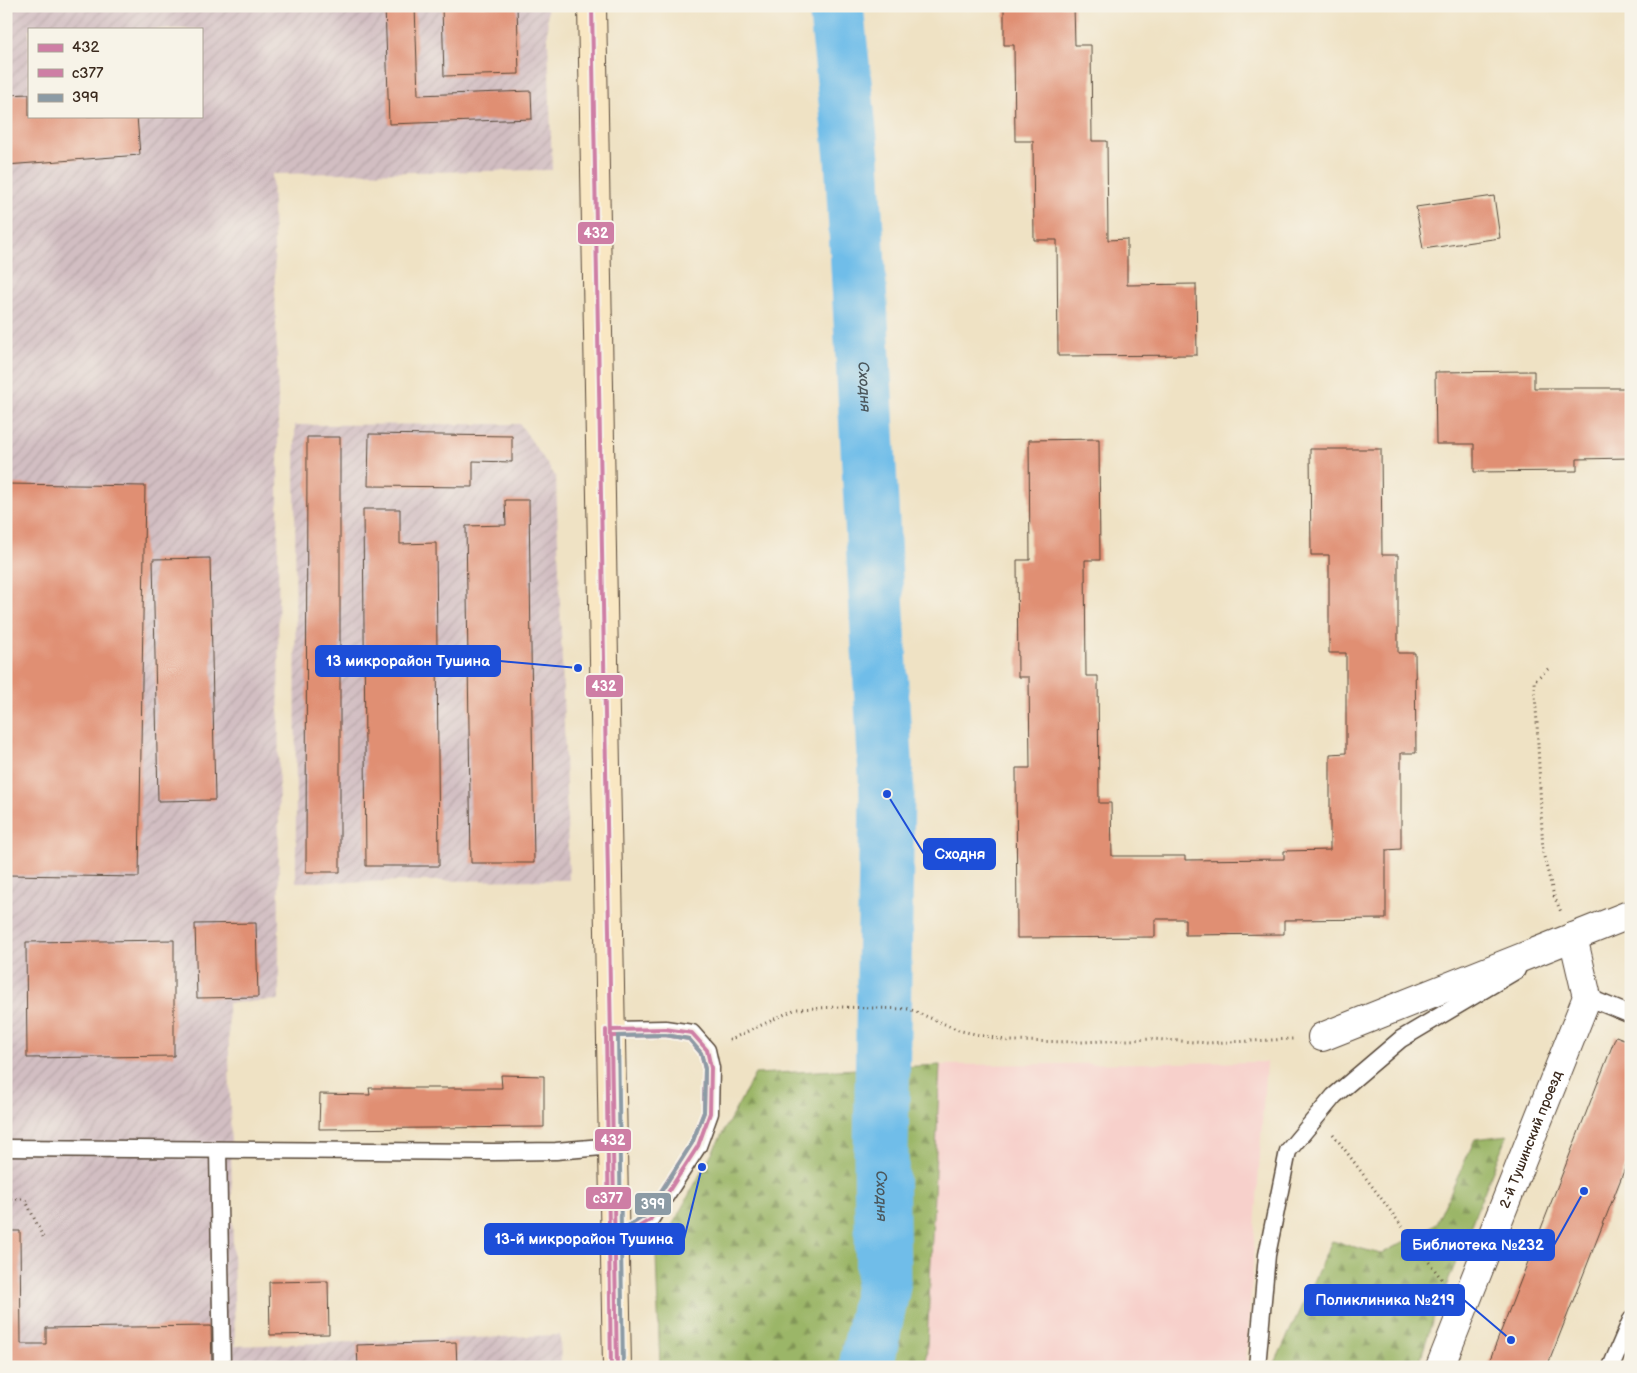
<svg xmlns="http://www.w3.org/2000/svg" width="1637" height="1373" font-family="'Balsamiq Sans',sans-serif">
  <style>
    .built { fill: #f7d0cb }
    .industrial { fill: url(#industrial-furrows); fill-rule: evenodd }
    .forest { fill: url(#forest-firs); stroke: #6b7043 }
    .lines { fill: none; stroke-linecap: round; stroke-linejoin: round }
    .river { stroke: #6fbde9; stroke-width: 55 }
    .building { fill: #e08f73 }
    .lane-casing { stroke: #564637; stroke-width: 19 }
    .street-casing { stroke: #564637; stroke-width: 30 }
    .secondary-casing { stroke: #564637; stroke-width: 30 }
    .path { stroke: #564637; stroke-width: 3; stroke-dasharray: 1 4; stroke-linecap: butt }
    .lane { stroke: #fff; stroke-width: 16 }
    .street { stroke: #fff; stroke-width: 28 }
    .secondary { stroke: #f9e7c3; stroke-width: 28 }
    .bus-1-casing { stroke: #f7f3e8; stroke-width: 8 }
    .bus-2-casing { stroke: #f7f3e8; stroke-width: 8 }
    .bus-3-casing { stroke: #f7f3e8; stroke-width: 8 }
    .bus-1 { stroke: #ce7ea5; stroke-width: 4 }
    .bus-2 { stroke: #ce7ea5; stroke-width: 4 }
    .bus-3 { stroke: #8c9ba5; stroke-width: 4 }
    .labels { text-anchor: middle; stroke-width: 4; stroke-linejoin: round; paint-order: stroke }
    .street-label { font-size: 14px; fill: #3b2a1e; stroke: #f7f3e8 }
    .water-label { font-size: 15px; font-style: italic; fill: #4b565b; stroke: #f7f3e8 }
    .leader { fill: none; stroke: #1d4ed8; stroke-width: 2 }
    .callout-dot { fill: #1d4ed8; stroke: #f7f3e8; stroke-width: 2 }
    .callout { fill: #1d4ed8; stroke: #1d4ed8; stroke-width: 2 }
    .callout-label { font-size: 15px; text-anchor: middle; font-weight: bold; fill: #fff }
    .line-badge { stroke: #f7f3e8; stroke-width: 2 }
    .badge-label { font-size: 14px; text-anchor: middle; font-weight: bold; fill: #fff }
  </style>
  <defs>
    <pattern id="industrial-furrows" width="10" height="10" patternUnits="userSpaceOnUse" patternTransform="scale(1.25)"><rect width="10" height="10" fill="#d2bec2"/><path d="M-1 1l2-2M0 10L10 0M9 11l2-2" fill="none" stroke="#b5a3a6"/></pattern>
    <pattern id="forest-firs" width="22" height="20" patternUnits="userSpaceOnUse" patternTransform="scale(1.25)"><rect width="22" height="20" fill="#9bb668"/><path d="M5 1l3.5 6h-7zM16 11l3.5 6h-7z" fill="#809455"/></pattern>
  </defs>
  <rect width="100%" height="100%" fill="#f7f3e8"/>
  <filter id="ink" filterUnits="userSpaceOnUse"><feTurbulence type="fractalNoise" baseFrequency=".02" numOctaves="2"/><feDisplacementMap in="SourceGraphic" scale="10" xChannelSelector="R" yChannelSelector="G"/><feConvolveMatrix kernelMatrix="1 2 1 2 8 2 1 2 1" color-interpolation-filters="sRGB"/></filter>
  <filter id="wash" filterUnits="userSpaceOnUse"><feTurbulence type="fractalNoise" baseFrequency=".0096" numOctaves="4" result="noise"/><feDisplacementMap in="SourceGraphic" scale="20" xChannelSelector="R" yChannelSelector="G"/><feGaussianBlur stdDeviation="1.12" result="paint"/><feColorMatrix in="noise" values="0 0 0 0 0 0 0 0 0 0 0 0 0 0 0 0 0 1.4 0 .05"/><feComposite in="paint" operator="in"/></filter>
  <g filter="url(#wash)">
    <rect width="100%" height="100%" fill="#efe2c4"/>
    <polygon class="built" points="1266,1062 1246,1367 926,1367 940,1065"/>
    <g class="industrial">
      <path d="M6 6H547L552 170 272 174 278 396 279 1000 228 1003 235 1346 560 1335 561 1367H6ZM29 29H201V116H29Z"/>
      <polygon points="520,424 556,477 569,880 296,882 295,425"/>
    </g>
    <g class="forest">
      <polygon points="940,1065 926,1367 660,1367 656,1255 755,1074"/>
      <polygon points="1507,1135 1432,1322 1418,1367 1273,1367 1332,1241 1381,1254 1436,1224 1475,1139"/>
    </g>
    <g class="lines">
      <path class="river" id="s1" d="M836 6 852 158 887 794 881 1155 883 1286 866 1367"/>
    </g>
    <g id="blocks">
      <g class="building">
        <polygon points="385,6 415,6 418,95 531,91 532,119 389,124"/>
        <polygon points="442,6 517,6 519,74 444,76"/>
        <polygon points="1004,6 1074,6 1075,45 1091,45 1092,141 1107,141 1108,240 1127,239 1127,285 1196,284 1197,355 1058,356 1057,240 1034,240 1033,141 1015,141 1014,45 1004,45"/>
        <polygon points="29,94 29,116 137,116 140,155 6,165 6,95"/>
        <polygon points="1494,196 1500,238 1423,249 1416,207"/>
        <polygon points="1534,371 1534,388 1631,388 1631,458 1577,459 1577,471 1474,472 1474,444 1436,444 1435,372"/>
        <polygon points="369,434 512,436 512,462 473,461 473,487 368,486"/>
        <polygon points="307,437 340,437 340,872 306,872"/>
        <polygon points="1099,439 1100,560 1085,560 1086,676 1098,676 1099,803 1111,803 1112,856 1185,856 1185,860 1284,859 1284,851 1330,850 1330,754 1346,753 1346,653 1329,653 1329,555 1311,555 1310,449 1381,449 1382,555 1398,555 1398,653 1415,653 1416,753 1401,753 1401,849 1386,850 1386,919 1284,920 1284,934 1185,935 1185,919 1155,919 1155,937 1017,938 1016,768 1030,768 1029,677 1018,677 1017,560 1030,560 1029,440"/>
        <polygon points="6,484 145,486 139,877 6,875"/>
        <polygon points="505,500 529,500 534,863 471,863 466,526 506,525"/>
        <polygon points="363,509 400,509 400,544 436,543 439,866 366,866"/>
        <polygon points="210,558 215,800 158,801 153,559"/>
        <polygon points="256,923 258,997 197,998 195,924"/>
        <polygon points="174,940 174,1056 27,1058 26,942"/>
        <polygon points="1616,1036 1631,1042 1631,1153 1547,1367 1487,1367"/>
        <polygon points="501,1075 544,1076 544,1127 319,1129 320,1094 370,1095 369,1088 502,1088"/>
        <polygon points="6,1231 20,1231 21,1344 46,1344 46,1328 211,1326 212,1367 6,1367"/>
        <polygon points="328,1281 329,1334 270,1335 269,1282"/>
        <polygon points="456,1342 457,1367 358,1367 357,1345"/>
      </g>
    </g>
  </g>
  <g filter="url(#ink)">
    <use href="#blocks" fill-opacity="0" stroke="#564637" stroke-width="1"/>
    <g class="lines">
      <defs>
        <g id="lane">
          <polyline points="1587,997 1631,1015"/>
          <polyline points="612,1030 665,1029 692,1033 707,1050 711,1068 710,1113 698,1146 650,1220 614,1242"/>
          <polyline points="6,1148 493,1152 556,1151 613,1146"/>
          <polyline points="218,1150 222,1367"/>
          <polyline points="1257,1367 1267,1255 1288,1151 1334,1096 1401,1039 1517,970"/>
          <polyline points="1611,1367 1631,1320"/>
        </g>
        <g id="street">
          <polyline points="1322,1037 1631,914"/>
          <path id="s2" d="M1440 1367 1587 997 1573 937"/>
        </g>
        <polyline id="secondary" points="592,6 617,1367"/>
      </defs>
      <use href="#lane" class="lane-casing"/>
      <use href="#street" class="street-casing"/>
      <use href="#secondary" class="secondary-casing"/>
      <g class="path">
        <polyline points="1548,669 1534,681 1537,723 1543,853 1554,896 1561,912"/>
        <polyline points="729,1040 796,1009 840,1007 909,1009 961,1031 1009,1041 1082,1042 1152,1039 1208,1043 1293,1039"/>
        <polyline points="1333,1134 1443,1281"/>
        <polyline points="6,1199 25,1199 43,1237"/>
      </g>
      <use href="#lane" class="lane"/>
      <use href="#street" class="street"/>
      <use href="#secondary" class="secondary"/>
      <defs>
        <g id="bus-1">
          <polyline points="592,6 617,1367"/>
          <polyline points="612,1030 665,1029 692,1033 707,1050 711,1068 710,1113 698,1146 650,1220 614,1242"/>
        </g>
        <g id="bus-2">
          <polyline points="606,1030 611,1367"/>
          <polyline points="611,1237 646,1215 692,1143 704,1112 705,1069 701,1053 689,1039 665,1035 612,1036"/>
        </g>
        <g id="bus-3">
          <polygon points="665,1035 689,1039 701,1053 705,1069 704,1112 692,1143 646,1215 621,1230 618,1036"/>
          <polyline points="621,1245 623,1367"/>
        </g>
      </defs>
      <use href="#bus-1" class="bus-1-casing"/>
      <use href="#bus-2" class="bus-2-casing"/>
      <use href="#bus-3" class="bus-3-casing"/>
      <use href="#bus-1" class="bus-1"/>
      <use href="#bus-2" class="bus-2"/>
      <use href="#bus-3" class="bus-3"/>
    </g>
  </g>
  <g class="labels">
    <g class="street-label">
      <text dy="5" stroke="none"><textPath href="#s2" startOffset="245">2-й Тушинский проезд</textPath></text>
    </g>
    <g class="water-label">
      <text dy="5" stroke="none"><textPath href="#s1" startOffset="382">Сходня</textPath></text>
      <text dy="5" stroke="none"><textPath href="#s1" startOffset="1192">Сходня</textPath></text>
    </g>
  </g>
  <path class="leader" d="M578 668L500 661M887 794L924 854M702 1167L684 1239M1584 1191L1554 1245M1511 1340L1464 1300"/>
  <g class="callout-dot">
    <circle cx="578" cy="668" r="5"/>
    <circle cx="887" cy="794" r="5"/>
    <circle cx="702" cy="1167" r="5"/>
    <circle cx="1584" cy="1191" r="5"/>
    <circle cx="1511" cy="1340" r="5"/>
  </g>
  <g class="callout">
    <rect x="316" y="646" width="184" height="30" rx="5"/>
    <rect x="924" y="839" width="71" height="30" rx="5"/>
    <rect x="485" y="1224" width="199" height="30" rx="5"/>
    <rect x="1402" y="1230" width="152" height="30" rx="5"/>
    <rect x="1305" y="1285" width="159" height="30" rx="5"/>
  </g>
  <g class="callout-label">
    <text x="408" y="666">13 микрорайон Тушина</text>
    <text x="960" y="859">Сходня</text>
    <text x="584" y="1244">13-й микрорайон Тушина</text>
    <text x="1478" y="1250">Библиотека №232</text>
    <text x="1385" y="1305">Поликлиника №219</text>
  </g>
  <g class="line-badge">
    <rect x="577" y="221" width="38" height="24" rx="5" fill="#ce7ea5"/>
    <rect x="585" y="674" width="39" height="24" rx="5" fill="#ce7ea5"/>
    <rect x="594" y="1128" width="38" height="24" rx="5" fill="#ce7ea5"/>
    <rect x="585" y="1186" width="47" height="24" rx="5" fill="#ce7ea5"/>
    <rect x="634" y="1192" width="38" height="24" rx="5" fill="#8c9ba5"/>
  </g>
  <g class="badge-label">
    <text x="596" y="238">432</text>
    <text x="604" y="691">432</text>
    <text x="613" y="1145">432</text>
    <text x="608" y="1203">с377</text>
    <text x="653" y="1209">399</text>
  </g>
  <rect width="1637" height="1373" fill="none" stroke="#f7f3e8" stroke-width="25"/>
  <rect x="28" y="28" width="175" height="90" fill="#f7f3e8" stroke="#aca397"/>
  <rect x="38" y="44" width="25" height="8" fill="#ce7ea5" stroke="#aca397"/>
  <text x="72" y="52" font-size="15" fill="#3b2a1e">432</text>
  <rect x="38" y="69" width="25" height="8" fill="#ce7ea5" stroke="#aca397"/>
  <text x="72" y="78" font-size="15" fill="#3b2a1e">с377</text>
  <rect x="38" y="94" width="25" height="8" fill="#8c9ba5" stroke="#aca397"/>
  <text x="72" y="102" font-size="15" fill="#3b2a1e">399</text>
</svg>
